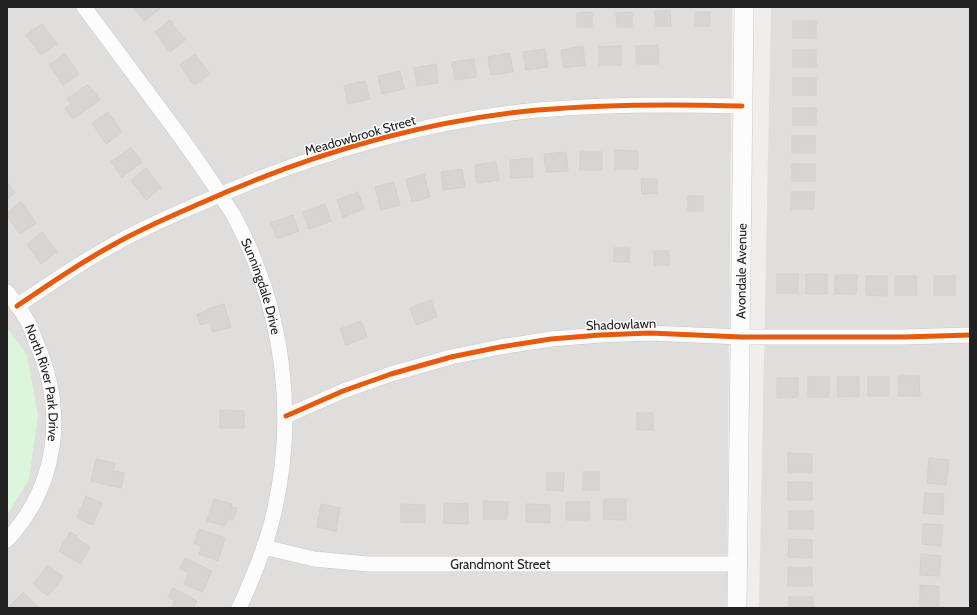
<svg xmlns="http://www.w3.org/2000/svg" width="977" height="615" font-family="Cabin,sans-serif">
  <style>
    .residential { fill: #dfdedc }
    .park { fill: #daf5da }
    .building { fill: #d7d4d2; stroke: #d3d0cc }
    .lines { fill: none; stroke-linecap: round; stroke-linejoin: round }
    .minor-casing { stroke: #c9c8c7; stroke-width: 16 }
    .tertiary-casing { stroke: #c9c8c7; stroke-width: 20 }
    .minor { stroke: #fdfcfc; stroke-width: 15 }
    .tertiary { stroke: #fdfcfc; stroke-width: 19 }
    .cycleway-casing { stroke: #fff; stroke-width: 8 }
    .cycleway { stroke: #e8590c; stroke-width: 5 }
    .labels { text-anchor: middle; stroke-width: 3; stroke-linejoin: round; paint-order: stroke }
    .street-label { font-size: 13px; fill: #222; stroke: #fff }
  </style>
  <rect width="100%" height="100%" fill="#f0eeeb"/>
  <g class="residential">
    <polygon points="7,7 732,7 727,608 7,608 7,515 29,479 27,355 7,328"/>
    <polygon points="771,7 970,7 970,608 759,608"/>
  </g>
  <polygon class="park" points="7,328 27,355 38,416 29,479 7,515"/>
  <g class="building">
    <polygon points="134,7 158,7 160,9 144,21"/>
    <polygon points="655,11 670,11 671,26 656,26"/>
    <polygon points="592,12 592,27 577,27 577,13"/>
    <polygon points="632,12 632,27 617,27 616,13"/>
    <rect x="695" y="12" width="15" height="14"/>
    <polygon points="170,20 185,40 170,52 155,32"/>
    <rect x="793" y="21" width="23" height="17"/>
    <polygon points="42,24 57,44 41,55 26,35"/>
    <polygon points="658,45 659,64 637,64 636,46"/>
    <polygon points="583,46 585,65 564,68 561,50"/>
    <polygon points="621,46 621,65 599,65 599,47"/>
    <polygon points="545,49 548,67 526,70 523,52"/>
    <rect x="793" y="50" width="23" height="17"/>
    <polygon points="510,53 513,72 491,75 488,57"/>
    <polygon points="65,54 79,74 63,85 49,65"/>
    <polygon points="195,54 210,74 194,85 180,65"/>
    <polygon points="474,59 476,77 455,80 452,62"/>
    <polygon points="436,64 438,83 417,86 414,68"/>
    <polygon points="400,71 404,89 382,94 378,76"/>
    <rect x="793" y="78" width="23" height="17"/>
    <polygon points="365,81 370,99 348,104 344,86"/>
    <polygon points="87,85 91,90 92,89 100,100 73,119 65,108 71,104 67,99"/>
    <rect x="793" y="108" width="23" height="17"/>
    <polygon points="108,112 122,132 106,144 92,123"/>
    <rect x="792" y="136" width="23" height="17"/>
    <polygon points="131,147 142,162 122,177 111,162"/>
    <polygon points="615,150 638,151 638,169 615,169"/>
    <polygon points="566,152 568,171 546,172 544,154"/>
    <rect x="580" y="152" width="22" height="18"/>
    <polygon points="532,158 533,177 511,178 510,160"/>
    <polygon points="496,162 499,180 477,183 475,165"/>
    <rect x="792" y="164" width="23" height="17"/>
    <polygon points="146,168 161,188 146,200 131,180"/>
    <polygon points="462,169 465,187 443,190 441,172"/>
    <polygon points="424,174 430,197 412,202 406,179"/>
    <polygon points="641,179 657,179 657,193 642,194"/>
    <polygon points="7,182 15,193 7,199"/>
    <polygon points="394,182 400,205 381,210 375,187"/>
    <polygon points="358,192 364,209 343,217 337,200"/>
    <rect x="791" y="192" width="23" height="17"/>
    <rect x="688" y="196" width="15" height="15"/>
    <polygon points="21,202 36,223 20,234 7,216 7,213"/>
    <polygon points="325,204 331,221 309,229 303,212"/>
    <polygon points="293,215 299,231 277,239 271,223"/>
    <polygon points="42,232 57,252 41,264 27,244"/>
    <rect x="614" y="248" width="15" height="14"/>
    <rect x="654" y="251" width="15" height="14"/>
    <rect x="777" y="274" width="21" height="19"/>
    <rect x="806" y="274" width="21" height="20"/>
    <polygon points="835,275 857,275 856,294 835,294"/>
    <polygon points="866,276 887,276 887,296 866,295"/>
    <polygon points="895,276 916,276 917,295 895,295"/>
    <rect x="934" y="276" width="21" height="19"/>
    <polygon points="431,300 437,317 416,325 410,308"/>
    <polygon points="224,304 231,327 213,332 210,322 200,325 197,314 207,311 207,309"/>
    <polygon points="361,321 367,337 346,345 340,329"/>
    <polygon points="899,376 919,376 920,396 898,396"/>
    <rect x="808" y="377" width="21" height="20"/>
    <polygon points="837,377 859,377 859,396 838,397"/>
    <rect x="868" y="377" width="21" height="19"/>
    <polygon points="777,378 798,378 798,397 777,398"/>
    <polygon points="220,410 244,411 244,428 220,428"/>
    <rect x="637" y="413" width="16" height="17"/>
    <polygon points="788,453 812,454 812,472 788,472"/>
    <polygon points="929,458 949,460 946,485 927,483"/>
    <polygon points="96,459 115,463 113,471 124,473 121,488 91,481"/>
    <rect x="583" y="472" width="16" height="18"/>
    <polygon points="547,473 564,473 563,491 547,490"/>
    <rect x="788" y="482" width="24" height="18"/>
    <polygon points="925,493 944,494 943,515 923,513"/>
    <polygon points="86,496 102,503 93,525 77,518"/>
    <polygon points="214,499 232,504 231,507 237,508 233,520 228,518 225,526 207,521"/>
    <polygon points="604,499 626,499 626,520 603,519"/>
    <polygon points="484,501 508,502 507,519 483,519"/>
    <polygon points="566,502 590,502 589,520 566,520"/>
    <polygon points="444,503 468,504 468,524 444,523"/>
    <polygon points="321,504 340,508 336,531 317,527"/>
    <polygon points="401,504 425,505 425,523 401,522"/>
    <polygon points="526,504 550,505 550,523 526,522"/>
    <rect x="789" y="511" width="24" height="18"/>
    <polygon points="923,524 943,525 941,546 922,544"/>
    <polygon points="199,529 225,538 218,561 199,554 202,546 194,543"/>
    <polygon points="70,532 77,536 76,538 90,547 81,564 59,551"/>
    <polygon points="789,539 812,540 812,558 788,557"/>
    <polygon points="921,554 941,556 939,576 920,575"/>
    <polygon points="185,558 212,571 202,592 184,584 189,573 180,569"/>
    <polygon points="48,565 63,577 48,596 33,584"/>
    <rect x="788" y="568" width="24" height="18"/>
    <polygon points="920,585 939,586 939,606 920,606"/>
    <polygon points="173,588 197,601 193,608 171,608 175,601 168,597"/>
    <polygon points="23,592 39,608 8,608"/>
    <rect x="789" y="597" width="24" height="11"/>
  </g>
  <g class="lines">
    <defs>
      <g id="minor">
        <path id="s1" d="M84 7C112 45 140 82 168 120 184 141 199 163 214 185 220 196 228 206 234 216 284 310 298 418 272 521 264 551 252 580 239 608"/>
        <path id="s2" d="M7 292C13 300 20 308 25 317 30 324 33 334 36 342 66 410 59 484 7 540"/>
        <path d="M17 306C48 285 78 264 111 246 140 229 171 216 201 203 308 155 422 121 538 110 606 104 674 104 742 106"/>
        <polyline points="286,416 343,391 391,374 451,357 500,347 551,339 600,335 650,333 741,337 904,337 970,335"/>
        <path id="s3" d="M264 547 314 559 368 564H738"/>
      </g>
      <g id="tertiary">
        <path id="s4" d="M737 608 744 7"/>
      </g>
    </defs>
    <use href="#minor" class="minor-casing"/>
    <use href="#tertiary" class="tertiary-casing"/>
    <use href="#minor" class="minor"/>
    <use href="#tertiary" class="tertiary"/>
    <defs>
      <g id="cycleway">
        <path d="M17 306C48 285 78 264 111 246 140 229 171 216 201 203 308 155 422 121 538 110 606 104 674 104 742 106"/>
        <polyline points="286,416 343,391 391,374 451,357 500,347 551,339 600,335 650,333 741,337 904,337 970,335"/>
      </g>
    </defs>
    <use href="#cycleway" class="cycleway-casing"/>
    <use href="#cycleway" class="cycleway"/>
  </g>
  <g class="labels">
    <g class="street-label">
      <text transform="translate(360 135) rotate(-16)" y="5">Meadowbrook Street</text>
      <text dy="5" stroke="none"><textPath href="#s4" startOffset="337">Avondale Avenue</textPath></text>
      <text dy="5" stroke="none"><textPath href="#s1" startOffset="333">Sunningdale Drive</textPath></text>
      <text transform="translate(621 324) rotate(-2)" y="5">Shadowlawn</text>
      <text dy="5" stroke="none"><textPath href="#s2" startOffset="100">North River Park Drive</textPath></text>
      <text dy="5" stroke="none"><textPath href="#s3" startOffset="238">Grandmont Street</textPath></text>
    </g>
  </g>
  <rect width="977" height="615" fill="none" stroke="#222222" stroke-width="16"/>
</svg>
